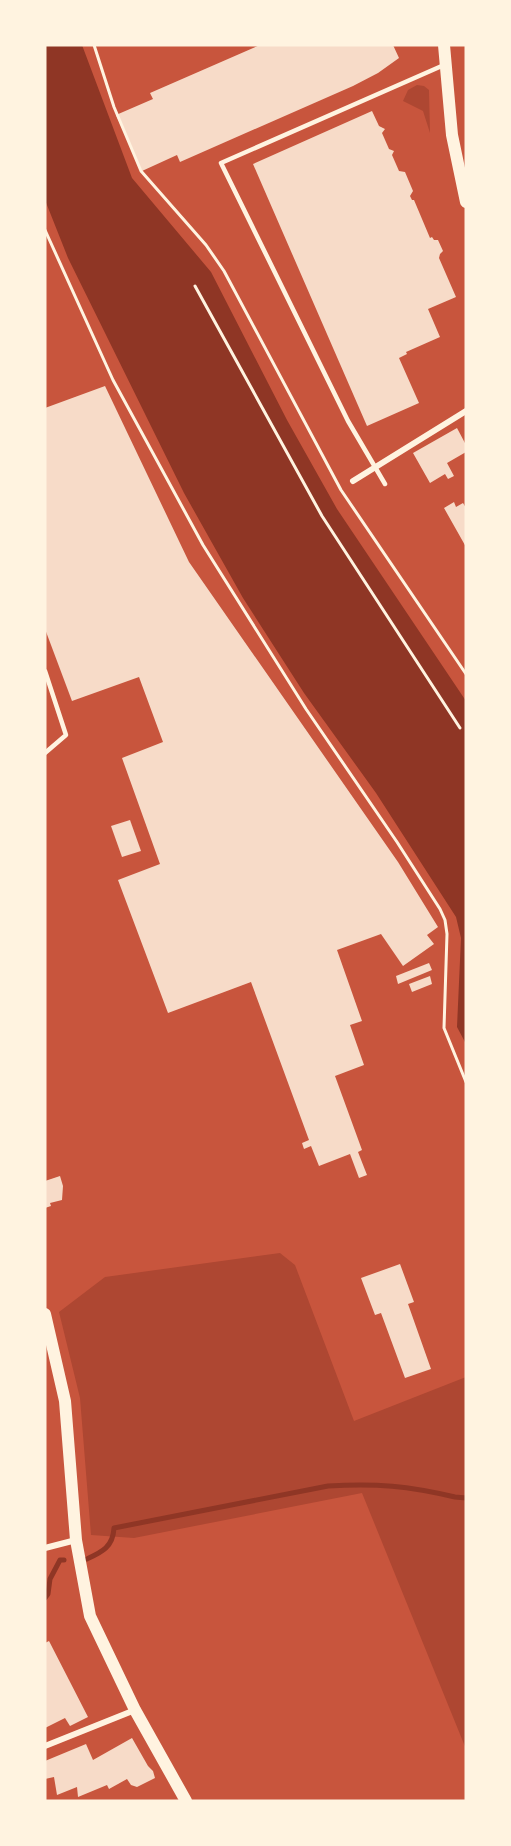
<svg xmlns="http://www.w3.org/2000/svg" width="511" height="1846" font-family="Poppins,sans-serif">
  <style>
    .green { fill: #ae4732 }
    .water { fill: #8f3625 }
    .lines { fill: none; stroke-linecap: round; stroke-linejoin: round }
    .stream { stroke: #8f3625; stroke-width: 5 }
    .building { fill: #f7dbc8 }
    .path { stroke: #fff3e0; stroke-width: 3 }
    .service { stroke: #fff3e0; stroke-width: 4.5 }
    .minor { stroke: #fff3e0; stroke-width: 6 }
    .secondary { stroke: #fff3e0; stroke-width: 12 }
  </style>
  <rect width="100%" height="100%" fill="#c8553d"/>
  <g class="green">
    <polygon points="417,85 424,86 429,90 430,133 423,111 403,101 408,90"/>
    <polygon points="280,1253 295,1265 354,1421 466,1377 466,1749 362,1493 134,1538 91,1535 80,1398 59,1312 105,1277"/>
  </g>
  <polygon class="water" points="45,45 82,45 132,178 211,272 287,420 337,509 466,701 466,1044 457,1027 461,938 456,917 376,793 304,693 243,598 184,493 68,258 45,200"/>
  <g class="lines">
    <g class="stream">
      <path d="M87 1559C102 1552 113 1547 114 1528L328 1486C377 1483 408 1486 455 1497L466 1498"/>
      <polyline points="45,1598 48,1594 50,1579 60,1560 64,1560"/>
    </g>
  </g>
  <g class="building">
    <polygon points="260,45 393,45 399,58 378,73 353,86 180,162 177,155 142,171 116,115 153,99 150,93"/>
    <polygon points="372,111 379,126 385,129 382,133 389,149 394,151 392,155 399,171 405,172 413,191 410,196 412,200 414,200 430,238 432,237 434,240 438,240 443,251 440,254 439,258 456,297 428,309 440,337 406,352 407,354 399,358 419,403 367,426 253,164"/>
    <polygon points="105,386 189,562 398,862 438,927 427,935 434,944 403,966 381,934 337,950 362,1021 350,1025 364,1065 335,1076 362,1150 358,1152 367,1175 359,1178 350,1154 319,1166 311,1146 304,1149 302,1143 309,1140 251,982 168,1013 118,880 160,864 122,758 163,742 139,677 72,701 45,629 45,408"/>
    <polygon points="457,428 466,445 466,452 447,463 454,476 448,479 445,474 430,483 413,453"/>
    <polygon points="454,502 456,507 463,503 466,508 466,547 444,508"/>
    <polygon points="130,820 141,851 122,857 111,826"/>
    <polygon points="429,963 432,970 398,984 396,976"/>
    <polygon points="430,976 432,984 412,992 409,984"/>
    <polygon points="60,1176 63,1186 62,1200 50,1203 51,1206 45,1208 45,1181"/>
    <polygon points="400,1264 414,1302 408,1304 431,1369 405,1378 381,1313 375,1315 361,1278"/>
    <polygon points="49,1641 88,1717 70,1726 65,1718 45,1728 45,1643"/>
    <polygon points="132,1738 148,1766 153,1771 155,1778 137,1787 131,1785 127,1779 109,1789 107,1785 78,1797 77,1787 57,1795 54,1777 45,1779 45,1761 86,1744 93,1760"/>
  </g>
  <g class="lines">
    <g class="path">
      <polyline points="94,45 114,107 141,171 206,245 224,271 341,490 466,674"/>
      <polyline points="45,230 113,380 203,545 306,709 397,842 440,909 445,920 447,934 444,1028 466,1082"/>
      <polyline points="195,286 322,516 460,728"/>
    </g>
    <g class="service">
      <polyline points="385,484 348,421 221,163 444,65"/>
      <polyline points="45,671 66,735 45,753"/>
    </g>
    <g class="minor">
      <polyline points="353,481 466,411"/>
      <polyline points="45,1548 76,1540"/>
      <polyline points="45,1746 135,1710"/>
    </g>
    <g class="secondary">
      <polyline points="444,45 452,135 466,202"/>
      <polyline points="45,1314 65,1401 76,1540 90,1616 135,1710 186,1801"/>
    </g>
  </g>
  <rect width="511" height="1846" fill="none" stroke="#fff3e0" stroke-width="93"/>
</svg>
